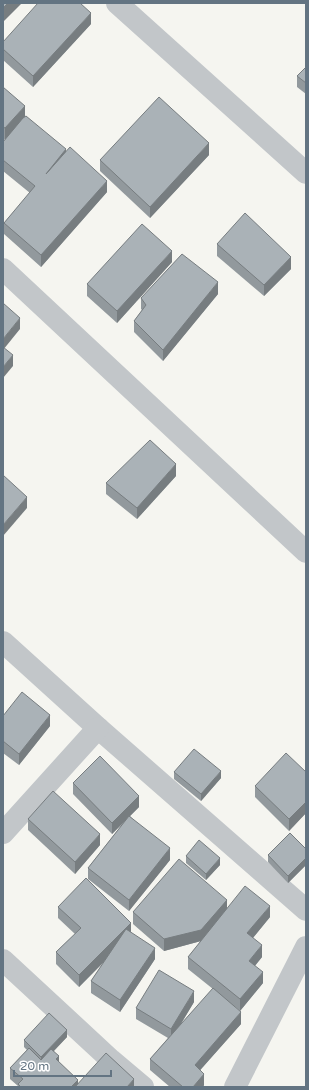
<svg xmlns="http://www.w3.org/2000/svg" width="309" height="1090" font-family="'Varela Round',sans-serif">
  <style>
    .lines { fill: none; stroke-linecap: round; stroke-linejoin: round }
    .minor { stroke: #c2c6c9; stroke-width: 22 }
    .tertiary { stroke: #c2c6c9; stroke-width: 22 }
    .wall { fill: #92999d }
    .shaded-wall { fill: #777d80 }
    .building { fill: #aab2b7; stroke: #777d80 }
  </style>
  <rect width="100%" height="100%" fill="#f5f5f0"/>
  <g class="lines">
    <g class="minor">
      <polyline points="3,269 306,552"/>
      <polyline points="3,642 98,728 306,910"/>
      <polyline points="3,833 98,728"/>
      <polyline points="3,960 111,1060 143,1087"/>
      <polyline points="235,1087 306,947"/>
    </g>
    <polyline class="tertiary" points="117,3 306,173"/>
  </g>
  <g class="wall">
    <polygon points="91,24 33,87 3,60 3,42"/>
    <polygon points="306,67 306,94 297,87 297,76"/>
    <polygon points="3,87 25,117 66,152 107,192 41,267 4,234 4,223 30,193 3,171 3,142 5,140 3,138"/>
    <polygon points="306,107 306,120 305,120 305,108"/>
    <polygon points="209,155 150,218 100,171 100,160"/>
    <polygon points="217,244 291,269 264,296 217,256"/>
    <polygon points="172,262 117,323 87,296 87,284"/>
    <polygon points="218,294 163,361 134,332 134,321 142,310 141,309 141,298"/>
    <polygon points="176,476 137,519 106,494 106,483"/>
    <polygon points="3,716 50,726 19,765 3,753"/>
    <polygon points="174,772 221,778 201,801 174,779"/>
    <polygon points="306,772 306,813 289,831 255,797 255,786"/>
    <polygon points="73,783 139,807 130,816 170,860 129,911 88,879 88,868 124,822 112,834 73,794"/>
    <polygon points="28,819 100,845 75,874 28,830"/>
    <polygon points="306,849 306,865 288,883 268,862 268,855"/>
    <polygon points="186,856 220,865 206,880 186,863"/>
    <polygon points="58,907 131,932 155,959 120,1012 91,993 91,981 104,962 79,987 56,964 56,952 75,934 58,918"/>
    <polygon points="227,908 270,917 253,938 262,957 255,966 263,983 240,1011 233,1005 241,1024 200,1070 204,1085 203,1087 170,1087 150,1070 150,1059 168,1038 136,1019 136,1008 194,1002 181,1024 213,989 188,969 188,957 201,941 164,951 133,924 133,912"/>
    <polygon points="67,1037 54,1051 59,1062 78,1083 134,1087 18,1087 18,1086 10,1079 10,1068 27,1050 24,1047 24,1040"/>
  </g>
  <g class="shaded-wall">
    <polygon points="8,3 22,3 3,22 3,8"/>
    <polygon points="91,13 91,24 33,87 33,76"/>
    <polygon points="25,106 25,117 5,140 5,128"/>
    <polygon points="209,143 209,155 150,218 150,207"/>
    <polygon points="66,149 66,161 46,174"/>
    <polygon points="107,181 107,192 41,267 41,255"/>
    <polygon points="172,251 172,262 117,323 117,311"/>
    <polygon points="291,257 291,269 264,296 264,285"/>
    <polygon points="218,282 218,294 163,361 163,350"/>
    <polygon points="20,318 20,329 3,350 3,339"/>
    <polygon points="13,355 13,366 3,378 3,367"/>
    <polygon points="176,464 176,476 137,519 137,508"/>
    <polygon points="27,497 27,508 3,536 3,525"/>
    <polygon points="50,715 50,726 19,765 19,754"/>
    <polygon points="221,771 221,778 201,801 201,794"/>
    <polygon points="139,796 139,807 112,834 112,823"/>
    <polygon points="306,802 306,813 289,831 289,819"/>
    <polygon points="100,834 100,845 75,874 75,862"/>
    <polygon points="170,848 170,860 129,911 129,900"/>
    <polygon points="220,858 220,865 206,880 206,874"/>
    <polygon points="306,858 306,865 288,883 288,876"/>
    <polygon points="227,900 227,911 201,941 164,951 164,939"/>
    <polygon points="270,906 270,917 247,945 247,933"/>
    <polygon points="131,923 131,934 79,987 79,975"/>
    <polygon points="262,945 262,957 249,973 249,961"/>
    <polygon points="155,948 155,959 120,1012 120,1000"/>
    <polygon points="263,972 263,983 240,1011 240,999"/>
    <polygon points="194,991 194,1002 171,1040 171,1029"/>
    <polygon points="241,1012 241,1024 195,1076 195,1065"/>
    <polygon points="4,1030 4,1044 3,1045 3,1032"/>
    <polygon points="67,1030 67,1037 41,1064 41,1057"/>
    <polygon points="59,1056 59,1068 56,1059"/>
    <polygon points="204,1074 204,1085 203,1087 193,1087"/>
    <polygon points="134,1079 134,1087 127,1087"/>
    <polygon points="78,1080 78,1087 71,1087"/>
  </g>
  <g class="building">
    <polygon points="3,3 8,3 3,8"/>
    <polygon points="38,3 80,3 91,13 33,76 3,49 3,42"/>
    <polygon points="306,67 306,83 297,76"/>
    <polygon points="3,87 25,106 5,128 3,127"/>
    <polygon points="159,97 209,143 150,207 100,160"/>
    <polygon points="26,116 66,149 46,174 70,147 107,181 41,255 4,223 35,186 3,160 3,142 23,118"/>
    <polygon points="245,213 291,257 264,285 217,244"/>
    <polygon points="142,224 172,251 117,311 87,284"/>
    <polygon points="182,254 218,282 163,350 134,321 146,305 141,298"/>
    <polygon points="3,303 20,318 3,339"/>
    <polygon points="3,347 13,355 3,367"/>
    <polygon points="150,440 176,464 137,508 106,483"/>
    <polygon points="3,475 27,497 3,525"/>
    <polygon points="22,692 50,715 19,754 3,741 3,716"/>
    <polygon points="194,749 221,771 201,794 174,772"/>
    <polygon points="286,753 306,772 306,802 289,819 255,786"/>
    <polygon points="100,756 139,796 112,823 73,783"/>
    <polygon points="53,791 100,834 75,862 28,819"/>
    <polygon points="129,816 170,848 129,900 88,868"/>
    <polygon points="290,833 306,849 306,858 288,876 268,855"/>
    <polygon points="199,840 220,858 206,874 186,856"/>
    <polygon points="179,859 227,900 201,930 164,939 133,912"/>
    <polygon points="86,878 131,923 79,975 56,952 81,928 58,907"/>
    <polygon points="245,886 270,906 247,933 262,945 249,961 263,972 240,999 188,957"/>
    <polygon points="126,929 155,948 120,1000 91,981"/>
    <polygon points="159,970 194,991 171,1029 136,1008"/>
    <polygon points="213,988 241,1012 195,1065 204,1074 193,1087 183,1087 150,1059"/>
    <polygon points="49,1013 67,1030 41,1057 24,1040"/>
    <polygon points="29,1048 41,1060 51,1049 59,1056 56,1059 78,1080 71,1087 21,1087 18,1084 23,1079 10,1068"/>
    <polygon points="106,1053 134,1079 127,1087 75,1087"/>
  </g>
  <rect width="309" height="1090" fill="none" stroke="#637482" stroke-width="8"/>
  <path d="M14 1070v6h97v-6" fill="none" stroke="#637482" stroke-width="2"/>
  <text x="20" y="1070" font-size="12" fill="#637482" stroke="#ffffff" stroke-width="3" paint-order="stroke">20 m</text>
</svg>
